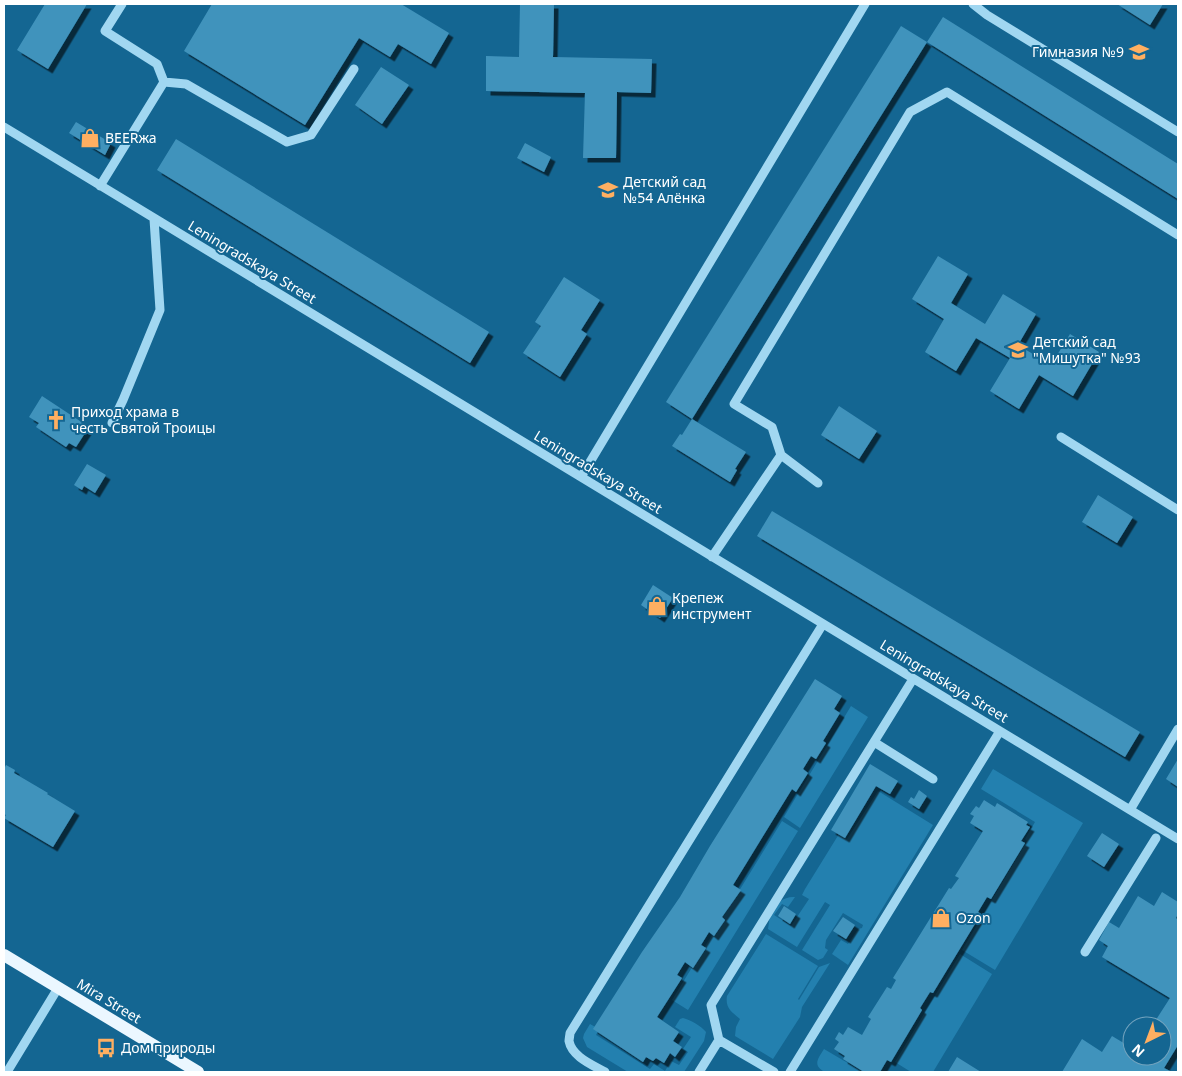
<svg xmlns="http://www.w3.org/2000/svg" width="1182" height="1076" viewBox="0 0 1182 1076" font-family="'Noto Sans',sans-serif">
	<defs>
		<filter id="shadow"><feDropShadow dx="4.5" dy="4.5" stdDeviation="0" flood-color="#0009"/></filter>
	</defs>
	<rect width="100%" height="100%" fill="#146692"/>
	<path fill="#2380af" d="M851,706l17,11 -68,111 -16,-11z
		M993,769l90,54 -88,147 -33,-20 65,-109 -2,-2 10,-17 -54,-33z
		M878,791l55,34 -85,140 -16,-11 9,-14 7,4 10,-15 4,-1 1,-3 -20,-12 -17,27 -1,8 3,2 -5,8 -5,2 -16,-10 28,-45 -5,-3 -28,45 -29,-18c1,-5 1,-12 3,-17 4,-9 14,-16 24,-15l-7,10 -6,-3 -8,11 17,11 18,-27 -7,-4 3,-6 34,-55 8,5z
		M782,821l16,10 -110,179 -16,-10z
		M766,934l52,32 -20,33 1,1 20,-33 11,-4 -28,44 -2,10 -27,42 -38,-23 1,-9 4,-8c-8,-7 -15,-11 -13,-23z
		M960,954l32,20 -59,98h-22l-16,-10z
		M683,1018c8,2 18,8 23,14l-2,9 -20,31h-56l-41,-25 -4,-9 1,-4 6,-10 9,5 -3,6 54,34 4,-5 11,7 6,-10 8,4 9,-13 -5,-3 8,-12 -16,-10 5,-8z
		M824,1049l39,23h-38c-13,-7 -7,-13 -1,-23z"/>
	<path fill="#4193bc" filter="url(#shadow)" d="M45,4h42l-39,65 -31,-19z
		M212,4h189l48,29 -18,31 -33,-20 -8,13 -31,-19 -54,87 -121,-74z
		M520,4h34l-1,53 99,2 -1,34 -34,-1 -1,66h-33l2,-65 -99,-2v-35l33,1z
		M1117,4h46l-13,21z
		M943,17l235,147v35l-251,-157z
		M901,26l26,16 -235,377 -26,-17z
		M381,67l28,18 -27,39 -27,-19z
		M76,122l35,21 -6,12 -36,-22z
		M176,139l313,193 -19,31 -313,-193z
		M525,143l26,14 -7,15 -27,-14z
		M938,256l30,18 -17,29 34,21 18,-30 33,20 -18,31 33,20 19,-31 29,18 -26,44 -34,-21 -20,34 -29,-18 20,-33 -34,-20 -20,33 -31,-19 19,-33 -32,-20z
		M564,277l36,23 -19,30 6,4 -27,43 -37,-24 18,-27 -6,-4z
		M42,396l47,31 -13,20 -7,-4 -3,4 -30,-20 3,-4 -10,-6z
		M839,406l38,25 -18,28 -38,-24z
		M692,419l54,33 -11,17 2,1 -7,12 -58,-36 8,-12 2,1z
		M87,464l19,11 -11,18 -11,-7 -2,4 -8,-5z
		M1098,495l35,22 -16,26 -35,-21z
		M772,511l368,221 -15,25 -368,-221z
		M653,585l20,13 -13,20 -19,-13z
		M815,679l27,17 -8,13 6,4 -17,28 3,2 -10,16 -5,-3 -8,13 5,4 -12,19 -4,-3 -59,96 8,5 -19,27 3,3 -11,16 -5,-4 -8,13 5,3 -13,20 -8,-6 -8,13 5,3 -25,39 22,15 -6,9 9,6 -7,10 -5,-4 -6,10 -8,-5 -3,3 -7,-4 -3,5 -50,-33 49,-77 38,-55 30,-51z
		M1178,759v28l-12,-8z
		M870,764l28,17 -8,13 -14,-8 -31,52 -14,-8z
		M6,765l9,5 -1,3 34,20 -1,1 28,17 -22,36 -49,-29 2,-3 -2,-1v-48l1,1z
		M919,790l8,6 -8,13 -11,-7 3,-5 3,2z
		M984,800l11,7 2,-4 31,19 -2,3 4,2 -9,14 4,2 -34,56 -4,-2 -9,15 3,2 -48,79 -3,-1 -10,16 2,2 -31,52 -4,-2 -7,12h-16l-21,-13 2,-3 -11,-7 5,-7 -4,-3 4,-7 4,3 5,-8 14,8 9,-16 -3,-2 19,-30 4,2 5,-9 -3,-2 56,-90 2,1 8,-11 -4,-2 28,-45 -13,-8 4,-7 -4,-2 6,-8 3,2z
		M1102,833l17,11 -15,23 -17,-11z
		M1162,892l16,10v12l-2,4 2,2v125l-14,23 8,4h-110l20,-33 20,13 10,-16 20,12v8h30v-30h-10l18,-28 -68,-41 6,-11 -9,-6 10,-18 10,6 19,-32 16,10z
		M784,906l12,8 -6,10 -12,-8z
		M843,917l12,8 -9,14 -13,-8z
		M957,1057l24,15h-33z"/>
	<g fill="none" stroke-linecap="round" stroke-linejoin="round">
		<path stroke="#a1d7f1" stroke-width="9" d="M973,4l14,11 191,117
			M164,82l22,2 101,58 24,-7 43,-66
			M4,127l1174,712
			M100,186l64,-104 -7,-18 -52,-33 17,-27
			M112,423l11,-23 37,-90 -6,-91
			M1061,437l117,73
			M781,455l37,28
			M581,477l284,-473
			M712,557l69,-102 -9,-28 -38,-23 176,-292 37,-20 231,143
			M874,742l59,37
			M1130,810l48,-81
			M1085,952l71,-114
			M719,1040l55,32
			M7,1072l51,-84
			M605,1072c-12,-7 -33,-15 -36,-31 0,-1 1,-7 1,-8l253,-409
			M699,1072l20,-32 -8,-35 202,-326
			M790,1072l210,-341"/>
		<path stroke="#ebf7ff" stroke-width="12" d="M4,955l194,117"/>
	</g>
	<defs>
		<symbol id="school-bare" viewBox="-9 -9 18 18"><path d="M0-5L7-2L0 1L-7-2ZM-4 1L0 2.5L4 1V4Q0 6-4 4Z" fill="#ffaf61" stroke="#146692" stroke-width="2.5" paint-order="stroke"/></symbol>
		<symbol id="shop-bare" viewBox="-9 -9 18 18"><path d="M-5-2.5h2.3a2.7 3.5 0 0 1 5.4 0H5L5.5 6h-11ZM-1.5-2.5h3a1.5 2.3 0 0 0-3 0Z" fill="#ffaf61" stroke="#146692" stroke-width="2.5" paint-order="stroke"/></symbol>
		<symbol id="church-bare" viewBox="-9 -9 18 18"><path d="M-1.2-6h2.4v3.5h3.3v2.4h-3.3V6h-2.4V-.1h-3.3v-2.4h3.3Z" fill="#ffaf61" stroke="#146692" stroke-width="2.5" paint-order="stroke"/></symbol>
		<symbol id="bus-bare" viewBox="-9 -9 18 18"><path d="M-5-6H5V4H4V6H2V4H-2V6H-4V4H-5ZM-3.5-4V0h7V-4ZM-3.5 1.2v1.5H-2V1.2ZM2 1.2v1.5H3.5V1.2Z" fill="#ffaf61" stroke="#146692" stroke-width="2.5" paint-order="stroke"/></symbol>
	</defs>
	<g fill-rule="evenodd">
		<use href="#school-bare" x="1125" y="38" width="28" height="28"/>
		<use href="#shop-bare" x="76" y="124" width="28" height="28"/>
		<use href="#school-bare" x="594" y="176" width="28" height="28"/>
		<use href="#school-bare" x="1004" y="336" width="28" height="28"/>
		<use href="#church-bare" x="42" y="406" width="28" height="28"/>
		<use href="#shop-bare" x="643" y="592" width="28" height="28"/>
		<use href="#shop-bare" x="927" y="904" width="28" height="28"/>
		<use href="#bus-bare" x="92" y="1034" width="28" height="28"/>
	</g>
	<g text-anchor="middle" stroke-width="4" stroke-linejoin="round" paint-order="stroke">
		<g font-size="14" fill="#fff" stroke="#146692" text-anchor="start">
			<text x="1124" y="57" text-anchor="end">Гимназия №9</text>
			<text x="105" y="143">BEERжа</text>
			<text x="623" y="187">Детский сад<tspan x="623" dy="16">№54 Алёнка</tspan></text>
			<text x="1033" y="347">Детский сад<tspan x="1033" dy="16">"Мишутка" №93</tspan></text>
			<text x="71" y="417">Приход храма в<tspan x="71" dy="16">честь Святой Троицы</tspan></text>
			<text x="672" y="603">Крепеж<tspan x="672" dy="16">инструмент</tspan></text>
			<text x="956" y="923">Ozon</text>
			<text x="121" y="1053">Дом природы</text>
		</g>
		<g font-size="14" fill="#fff" stroke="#146692">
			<text transform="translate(252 262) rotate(31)" y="5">Leningradskaya Street</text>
			<text transform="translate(598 472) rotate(31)" y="5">Leningradskaya Street</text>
			<text transform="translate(944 681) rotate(31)" y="5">Leningradskaya Street</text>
			<text transform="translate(109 1001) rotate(31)" y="5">Mira Street</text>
		</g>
	</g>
	<rect width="1182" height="1076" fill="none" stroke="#ffffff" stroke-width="10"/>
	<g transform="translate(1147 1041) rotate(222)"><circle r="24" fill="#146692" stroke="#72a3be"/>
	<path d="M0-4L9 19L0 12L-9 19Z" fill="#ffaf61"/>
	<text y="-8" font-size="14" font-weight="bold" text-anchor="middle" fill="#ffffff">N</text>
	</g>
</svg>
